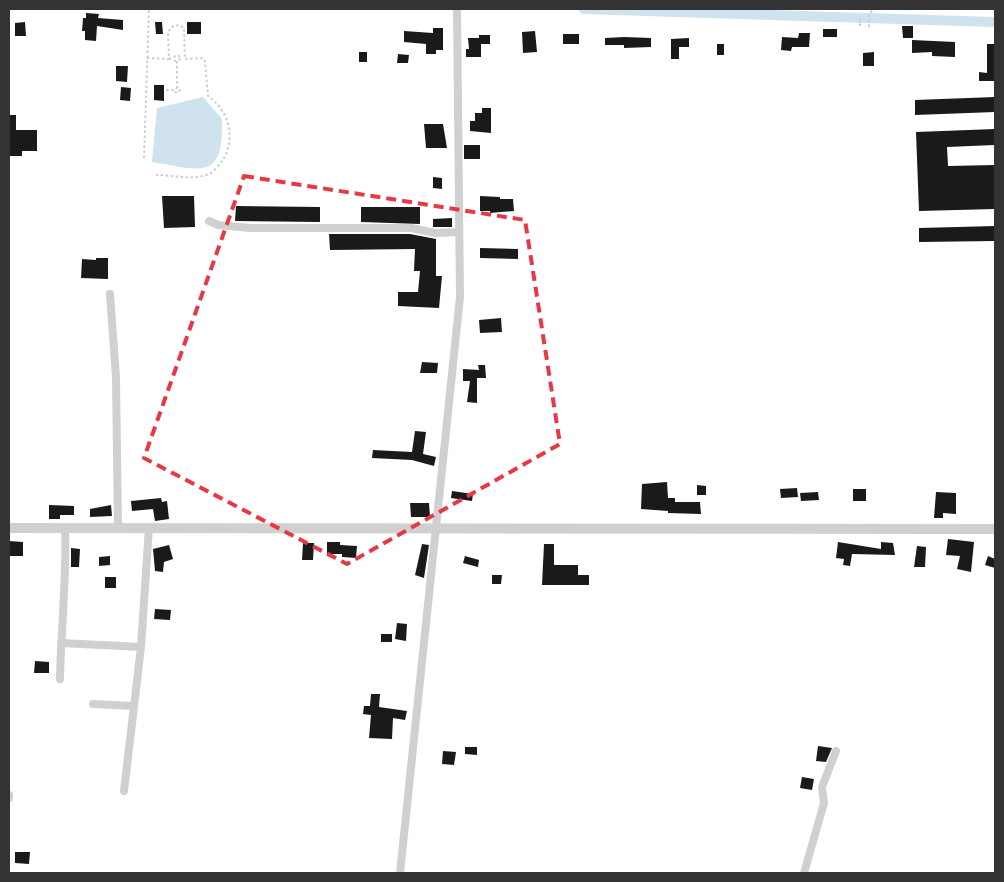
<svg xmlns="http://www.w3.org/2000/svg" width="1004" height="882" viewBox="0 0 1004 882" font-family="Inter,sans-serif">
	<rect width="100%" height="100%" fill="#fff"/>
	<path fill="#cfe2ee" d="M203,97l19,22c2,63 -21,51 -70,43l5,-54z"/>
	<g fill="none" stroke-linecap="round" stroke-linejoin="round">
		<path stroke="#cfe2ee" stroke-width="10" d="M584,9l411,13"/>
	</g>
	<path fill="#1a1a1a" d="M86,13l13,1 -1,4 25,2v10l-26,-4 -1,15 -11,-1v-9h-3l1,-13h3z
		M25,22l1,14h-11v-13z
		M155,22h7l1,12h-7z
		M187,22h14v12h-14z
		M902,26h11v12h-10z
		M433,28h10v22h-7v4h-10v-10l-22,-2v-11l29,2z
		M823,29h14v8h-14z
		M535,31l2,21 -14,1 -1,-21z
		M799,33h11l-1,14h-17l-1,4 -10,-1 1,-13 16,1z
		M563,34h16v10h-16z
		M479,35h11v9h-9v13h-15v-8h3l-1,-11h11z
		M624,37l27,1v9l-27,1v-3h-19v-7z
		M689,38v9h-10v12h-8v-20z
		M912,40l43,2v15l-23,-1v-4l-20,1z
		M717,44h7v11h-7z
		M987,44h8v37h-16v-9l8,1z
		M359,52h8v10h-8z
		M874,52v14h-11v-13z
		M398,54l11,1 -1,8h-11z
		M116,66h12l-1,16 -11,-1z
		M154,85h10v16l-10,-1z
		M121,87l10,1 -1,13 -10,-1z
		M995,97v15l-80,3v-15z
		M482,108h9v25l-21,-2v-10h5v-8h7z
		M9,115h7v15h21v21h-15v5h-13z
		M424,124h19l4,24h-21z
		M995,129v16l-48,2 1,19 47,-1v44l-76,2 -3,-79z
		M464,145h16v14h-16z
		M433,177l9,1v11l-9,-1z
		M162,196h32l1,31 -31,1z
		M480,196l20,1v2h13l1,12 -24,2v-2h-10z
		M236,206l84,1v15l-85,-1z
		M361,207h59v17l-59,-2z
		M452,218v9h-19v-8z
		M995,226v15l-76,1v-14z
		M329,234h81l26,5v37h6l-3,32 -41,-2v-14h20l2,-21h-6l1,-22 -85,1z
		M480,248l38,1v10l-38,-1z
		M96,258h12v21l-27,-1 1,-19 14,1z
		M501,318l1,14 -22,1 -1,-13z
		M422,362l16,1 -1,10h-17z
		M478,365h7l1,13h-9v25l-10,-1 3,-21h-7v-12l16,1z
		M415,431l11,1 -3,22 13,3 -2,9 -22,-6 -40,-2 1,-8 39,2z
		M667,482l1,16h7v4h25l1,12 -33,-1v-2l-27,-2 1,-25z
		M697,485l9,1v9h-9z
		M797,488l1,9 -17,1 -1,-9z
		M853,489h13v12h-13z
		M452,491l21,3 -1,7 -21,-3z
		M818,492l1,8 -18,1 -1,-8z
		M936,492l20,1v21l-13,-1v5h-9z
		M161,498l1,4 5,-1 2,18 -14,2 -2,-12 -21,2 -1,-10z
		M410,503h19l1,14h-19z
		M49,505l25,1v9h-14v4h-11z
		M111,505l1,11 -22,1v-8z
		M948,539l26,3 -3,30 -14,-3 3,-13 -14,-1z
		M9,541l14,1v14h-14z
		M327,542h13v3l17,1 -1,12 -14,-1v-3h-15z
		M838,542l43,7v-7l12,1 2,12 -43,-1 -2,12 -7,-1 1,-6 -8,-1z
		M303,543h11l-1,17h-11z
		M422,544l7,1 -5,33 -9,-3z
		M544,544h10v21h24v10h11v10h-47z
		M169,545l4,14 -9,3 -1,10 -8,-1 -2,-22z
		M917,546l9,1 -1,20h-11z
		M71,548l9,1 -1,18h-8z
		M110,556v9l-11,1v-9z
		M465,556l14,4 -1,7 -15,-4z
		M988,556l7,3v9l-10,-3z
		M492,575h10l-1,9h-9z
		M105,577h11v11h-11z
		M155,609l16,1 -1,10 -16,-1z
		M397,623l10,1 -1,17 -11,-2z
		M381,634h11v8h-11z
		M35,661l14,1v11h-15z
		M371,694h9l-1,13 28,4 -2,9 -12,-2 -1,21 -23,-1 2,-23 -8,-1 1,-8h6z
		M818,746l14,2 -6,14 -10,-1z
		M465,747h12v8l-12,-1z
		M443,751l13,1 -2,13 -12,-1z
		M802,777l12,2 -2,11 -12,-2z
		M15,852h15l-1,12 -14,-1z"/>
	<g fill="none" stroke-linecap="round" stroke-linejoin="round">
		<path stroke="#cdcdcd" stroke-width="2" stroke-dasharray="2.5 2.5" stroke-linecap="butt" d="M860,26v-10
			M869,27v-13l5,-5
			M147,58l22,1 -1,-26 3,-6 8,-2 5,3 1,31 18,-1 2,4 3,34c21,15 28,41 15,64 -4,5 -10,14 -17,15 -15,5 -34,0 -50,0
			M169,59l9,-4 3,4 -6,2 -1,-3
			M177,61v26l3,3 -2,3 -3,-1 2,-5
			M166,90h9
			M144,158l5,-149"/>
		<path stroke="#d0d0d0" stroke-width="8" d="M209,221l9,4 32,3h161l24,5 24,-1
			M110,294l6,84 2,149
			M61,643l80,4
			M60,679c1,-51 7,-101 5,-152
			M93,704l41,2
			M124,791l17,-144 8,-120
			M9,798v-3
			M400,873l60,-576 -3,-288
			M804,873l20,-70 -2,-16 14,-36"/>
		<path stroke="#d0d0d0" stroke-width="10" d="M9,528l986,1"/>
	</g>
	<path fill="none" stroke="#e63946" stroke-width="4" stroke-dasharray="10 6" stroke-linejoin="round" d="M244,176l281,44 35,224 -213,120 -203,-106z"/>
	<rect width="1004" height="882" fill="none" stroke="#333333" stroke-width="20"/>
</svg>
